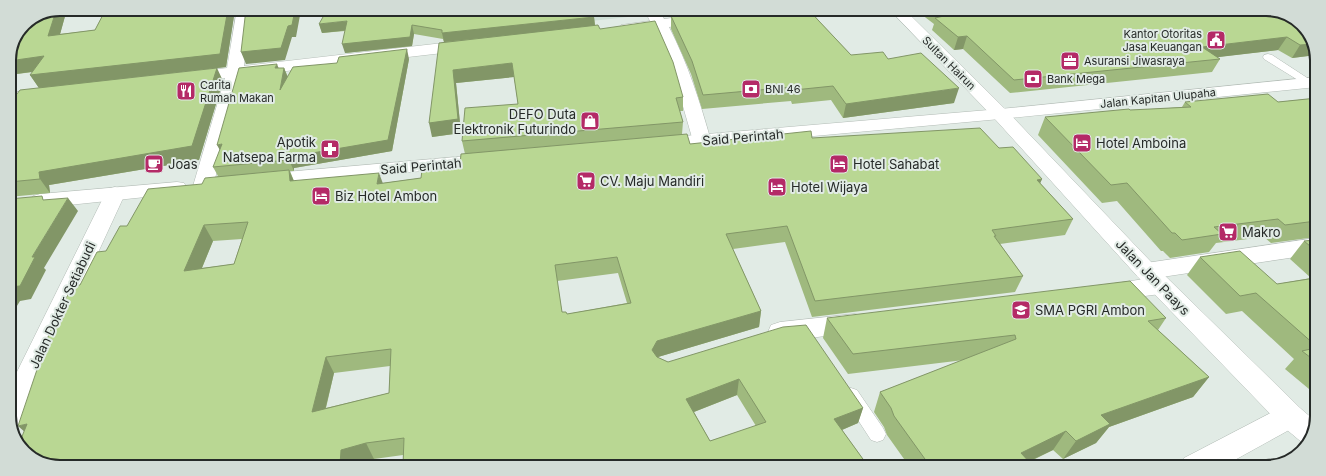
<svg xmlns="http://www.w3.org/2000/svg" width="1326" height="476" viewBox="0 0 1326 476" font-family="Inter,sans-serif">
	<rect width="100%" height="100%" fill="#e1ebe5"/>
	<path fill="#cfe0d6" d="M586,10h48l3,6 -46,5z"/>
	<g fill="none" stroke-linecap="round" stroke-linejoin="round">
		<defs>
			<path id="service" d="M1268,54l4,1 43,28 -1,2h-8l-42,-26 -1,-2 1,-2z
				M851,388l6,2 26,38 3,6 -3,6 -6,2 -6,-2 -26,-40 -3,-5 3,-5z"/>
			<path id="minor" d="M237,9h14l-7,57 225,-26 6,2 2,3 -2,3 -6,2 -227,26 -29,110 -3,5 -7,1 -7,-1 -3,-5 32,-108 -34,4 -6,-1 -2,-4 2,-4 42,-5z
				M647,10h12l5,9 37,-5 5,2 3,3 -3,3 -37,5c19,37 31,75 42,114l-2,4 -7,2 -7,-2 -2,-4 -19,-66 -20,-46 -28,4 -5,-2 -3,-3 3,-3 29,-4 -4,-8z
				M44,89l6,1 3,4 -3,4 -41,5v-10z
				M115,187l7,2 3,5 -106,230 -7,3 -3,-8v-31l96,-194 3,-5z
				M1316,238v16l-154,23 6,2 4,6 -4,6 -8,3 -53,7 -8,-3 -4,-6 4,-6 45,-7 -6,-2 -4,-6 4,-6 8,-2z
				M855,314l9,2 3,7 -3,7 -9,2 -75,10 -9,-3 -3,-7 3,-7 9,-3z
				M1290,404l10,4 4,8 -4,8 -78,43h-43l5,-9 96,-50z"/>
			<path id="tertiary" d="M891,11h15l100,99 148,155 146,143 14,12v12l-9,13 -25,-21 -142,-147 -144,-159z"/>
			<path id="secondary" d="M1317,77v10l-317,32 -340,31 -7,-2 -3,-4 3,-4 7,-2 340,-29z
				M490,154l7,2 3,4 -3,4 -234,22 -7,-2 -3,-4 3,-4 7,-2z
				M177,182l7,1 3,5 -3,5 -144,15 -7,-2 -3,-5 3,-5 7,-2z"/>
		</defs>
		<use href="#service" stroke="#b2bbb5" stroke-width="1"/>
		<use href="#minor" stroke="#b2bbb5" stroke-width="1"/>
		<use href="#tertiary" stroke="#b2bbb5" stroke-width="1"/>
		<use href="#secondary" stroke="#b2bbb5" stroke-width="1"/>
		<use href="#service" fill="#fff" fill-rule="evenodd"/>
		<use href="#minor" fill="#fff" fill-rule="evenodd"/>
		<use href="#tertiary" fill="#fff" fill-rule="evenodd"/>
		<use href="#secondary" fill="#fff" fill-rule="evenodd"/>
	</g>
	<path fill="#9fb97e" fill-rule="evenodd" d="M60,9h7l-7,25 35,-4 11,-21h129l-9,58 -98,11 95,3 -24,79 -150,25 1,8 -41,4v-93l30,-16 -9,-13 3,-3 -24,3v-18z
		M661,10l149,1 8,9 33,35 37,4 66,44 -111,15 -12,-18 -39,4 -1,-3 -89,8 -11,-35 -20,-45v-12h-6z
		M917,11l365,1 24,17 10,26 -24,3 -14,-8 -61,7 3,2 -8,13 -202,21 -47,-44 -9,1 -22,-20 2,-6z
		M594,17l1,8 88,72v14h-3l3,11 -1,12 8,10 122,-6 187,10 43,31 -2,4 33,36 -8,16 -65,9 23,32 -8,16 -203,25 -27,-75 -52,7 28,62 -2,16 -101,30h-1l11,5 195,46 -5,15 -16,7 26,36 -465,-1v-10l-29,4 -23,6 -307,-1 36,-179 26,-34 21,-25 75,-42 16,-8 -5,-9 66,-99h5l4,9 121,-18 -17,92 -98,17v3h-4l4,10 89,2 38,-5 39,-14 5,-10 -3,-13 56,-37 -4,-27 -58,6 5,50 -29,4 12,-95 -1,-3 -29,-5 -2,12 -67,7v-22l-23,2 -3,-9zM242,239l-8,25 -32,4 11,-27zM618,273l9,30 -60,11 -5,-2 -5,-31zM390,366l-1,27 -63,15 8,-35zM737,395l19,31 -46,15 -16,-29z
		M1317,98l-1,139 -45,6 -7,-6 -48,6 -7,9 -39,6 -7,-7h-2l-44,-50 -15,2 -64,-68 7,-18 137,-10 3,-5h93z
		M1316,240l-1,154 -30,-25 9,-10 -52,-48 -16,3 -39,-39 13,-18 77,27 34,-6 -21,-19 14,-18z
		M827,318h339l-8,12 51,47 -16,20 -84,30 -13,16 -33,16 -10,-9 -24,12 4,4h-124l-22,-31 -3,-8 -10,-15 6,-20 84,-32 -116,14 -25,-36z"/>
	<path fill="#829667" d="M60,9h7l-11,40 -8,-13 8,-25z
		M228,9h7v1l-9,57 -187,21 -9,-13z
		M295,10h6l-5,27h-4l-7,23 -39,4 -5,-12 47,-26z
		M665,10h62l-62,7z
		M594,17l1,9 -151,16 -2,-9z
		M347,21l3,9 -28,3 -3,-9z
		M412,25l2,9 -2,12 -67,7 -3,-9z
		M967,36l-4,13 -9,1 4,-13z
		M1287,37l-9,13 -84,10 8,-13z
		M1312,44l4,11 -24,3 8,-13z
		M407,49l2,10 -17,92 -98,17v3l-5,-11v-3z
		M44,56l8,13 -43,6v-14z
		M512,63l2,14 -58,6 5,50 -29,4 -3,-14 24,-53z
		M277,64l4,10 -6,-6z
		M217,68l6,13 -24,79 -150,25 1,8 -10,-14 -1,-7z
		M284,68l4,10 -8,12z
		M959,88l-5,15 -111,15 3,-14z
		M222,144l1,12 -6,-11z
		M9,158h6l-6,15z
		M289,170l7,16 -6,-5z
		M379,173l6,16 -8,-5z
		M1042,179l-7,16 2,-15z
		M68,198l10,13 -34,57 2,2 -15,29 -11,2 -11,18v-32l23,-30z
		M204,225l9,16 -19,46 -10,-16z
		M761,311l-2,16 -101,30 -5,9 -1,-16 5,-9z
		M326,357l8,16 -13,54 -9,-15z
		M1209,377l-16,20 -84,30 -13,16 -33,16 13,-18 25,-26z
		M739,379l-2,16 -51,20v-16z
		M863,408l-5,15 -28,12 4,-16z
		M27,424l8,17 -17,-15z
		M1066,431l-13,19 -34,16 2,-13z
		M366,443l8,16 -23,6h-11l1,-15z
		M649,460v6h-22z"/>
	<path fill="#b9d793" stroke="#829667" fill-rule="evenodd" d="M106,9h122l-8,45 -190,21 14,-19 -35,5v-4l15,-33 32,-13 -8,25 47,-6z
		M246,9l49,1 -3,15 -4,1 -7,22 -40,4z
		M327,10h265l2,7 -152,16v-3l-30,-5 -2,12 -68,7 5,-23 -28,3z
		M720,10l90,1 8,9 33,35 32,-3 5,7 33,-6 38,35 -113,16 -13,-18 -39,4 -1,-3 -90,8 -11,-34 -21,-45z
		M936,11l346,1 24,17 6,15 -12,1 -13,-8 -85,10 18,12 -206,21 -47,-44 -9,1 -23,-19 9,-2z
		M655,21l18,41 10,35 -7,1 7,24 -221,19 3,-33 53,-4 -6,-41 -59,7 5,49 -29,4 10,-80 159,-18 2,4z
		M407,49l-19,91 -99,17v3l-76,7 9,-23 -5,1 22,-77 38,-4 -2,4h9l-4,22 13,-23 44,-4 2,-6z
		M217,68l-25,78 -153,26 1,7 -31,3v-17l6,-7h-6v-54l11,-14z
		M1268,94l10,8 39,-4 -1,123 -31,4 -7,-6 -64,8 8,7 -40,6 -7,-7h-3l-45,-50 -16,2 -66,-68 84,-8 1,1 61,-3 -6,-5z
		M980,128l19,20 14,-1 29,32 -5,1 36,39 -81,11 4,6h-2l29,40 -208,25 -28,-75 -61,8 35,77 -104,30 -5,9 5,7 11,5 115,-35 23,-2 57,83 -29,11 34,47h-217l-2,-6 -22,6 -224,-1 1,-27 -38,5 -25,7 -1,15 -296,-1 -24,-17 -1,-3 8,-20 -9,2 31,-92 23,-48 8,-1 17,-33 9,-1 14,-25h7l21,-37 54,-5 3,-6 84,-8 1,11 89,-8 -2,11 44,-6 1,-8 38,-6 1,-10 226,-20 3,10 121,-13 1,7zM248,222l-14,42 -50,7 20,-46zM617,257l14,46 -64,11 -1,-2h-4l-7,-47zM391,349l-2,44 -77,19 14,-55zM739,379l27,43 -56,19 -24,-42z
		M42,196l1,4 25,-2 -36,59h3l-15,29 -11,1v-88z
		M1316,240v11l-12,-10z
		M1240,251l37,33 38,-6v67l-59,-52 -16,3 -40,-39z
		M1130,281l36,37 -18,3 61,56 -108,38 9,9 -34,17 -10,-10 -45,22 12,13h-103l-36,-50 -3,-8 -11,-16 136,-53 -1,-4 -162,19 -26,-36z
		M1315,348v13l-13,-10z
		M1274,459l4,4 -12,4h-7z"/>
	<defs>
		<symbol id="civic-square" viewBox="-11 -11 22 22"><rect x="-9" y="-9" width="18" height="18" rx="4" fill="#b42a67" stroke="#e1ebe5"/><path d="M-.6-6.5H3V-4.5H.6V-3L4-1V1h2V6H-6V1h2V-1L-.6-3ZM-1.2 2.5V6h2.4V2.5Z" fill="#fff"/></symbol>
		<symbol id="office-square" viewBox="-11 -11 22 22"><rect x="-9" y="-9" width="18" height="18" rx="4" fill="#b42a67" stroke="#e1ebe5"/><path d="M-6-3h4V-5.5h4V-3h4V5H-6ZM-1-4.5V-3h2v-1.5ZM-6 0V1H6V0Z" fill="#fff"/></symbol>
		<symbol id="bank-square" viewBox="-11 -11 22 22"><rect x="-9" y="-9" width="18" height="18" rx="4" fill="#b42a67" stroke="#e1ebe5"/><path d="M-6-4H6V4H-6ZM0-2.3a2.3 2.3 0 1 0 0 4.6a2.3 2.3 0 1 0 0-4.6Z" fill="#fff"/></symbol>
		<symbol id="restaurant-square" viewBox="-11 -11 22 22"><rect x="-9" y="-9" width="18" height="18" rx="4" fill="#b42a67" stroke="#e1ebe5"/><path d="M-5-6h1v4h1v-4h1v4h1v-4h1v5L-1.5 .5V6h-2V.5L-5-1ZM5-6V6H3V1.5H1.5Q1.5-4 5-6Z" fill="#fff"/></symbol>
		<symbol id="shop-square" viewBox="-11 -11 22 22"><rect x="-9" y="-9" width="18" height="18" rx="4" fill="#b42a67" stroke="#e1ebe5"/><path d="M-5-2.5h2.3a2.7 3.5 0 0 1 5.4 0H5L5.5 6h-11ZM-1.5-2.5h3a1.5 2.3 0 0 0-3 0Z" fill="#fff"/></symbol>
		<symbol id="hotel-square" viewBox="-11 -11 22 22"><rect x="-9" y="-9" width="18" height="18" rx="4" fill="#b42a67" stroke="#e1ebe5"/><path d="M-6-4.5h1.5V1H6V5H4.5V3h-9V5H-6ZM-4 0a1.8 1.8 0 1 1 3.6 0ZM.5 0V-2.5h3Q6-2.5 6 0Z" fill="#fff"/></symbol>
		<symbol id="pharmacy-square" viewBox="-11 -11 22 22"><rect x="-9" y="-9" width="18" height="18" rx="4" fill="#b42a67" stroke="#e1ebe5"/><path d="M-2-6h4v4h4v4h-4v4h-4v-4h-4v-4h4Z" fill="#fff"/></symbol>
		<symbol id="cafe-square" viewBox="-11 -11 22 22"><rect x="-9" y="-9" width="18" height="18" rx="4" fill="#b42a67" stroke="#e1ebe5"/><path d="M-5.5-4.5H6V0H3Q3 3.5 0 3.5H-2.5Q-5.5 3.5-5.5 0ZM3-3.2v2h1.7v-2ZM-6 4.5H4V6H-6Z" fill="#fff"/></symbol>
		<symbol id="supermarket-square" viewBox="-11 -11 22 22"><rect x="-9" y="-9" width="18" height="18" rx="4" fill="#b42a67" stroke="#e1ebe5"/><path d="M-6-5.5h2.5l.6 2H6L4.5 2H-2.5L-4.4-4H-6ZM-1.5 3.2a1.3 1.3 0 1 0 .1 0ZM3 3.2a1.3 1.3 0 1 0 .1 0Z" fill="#fff"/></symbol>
		<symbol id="school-square" viewBox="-11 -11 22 22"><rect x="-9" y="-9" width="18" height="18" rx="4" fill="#b42a67" stroke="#e1ebe5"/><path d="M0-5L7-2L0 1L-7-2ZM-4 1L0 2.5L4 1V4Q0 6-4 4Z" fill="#fff"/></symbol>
	</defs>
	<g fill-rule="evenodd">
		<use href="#civic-square" x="1205" y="29" width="22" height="22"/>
		<use href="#office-square" x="1059" y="50" width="22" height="22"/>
		<use href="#bank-square" x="1022" y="68" width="22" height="22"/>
		<use href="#bank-square" x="740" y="78" width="22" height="22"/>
		<use href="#restaurant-square" x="175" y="80" width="22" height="22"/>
		<use href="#shop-square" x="579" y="110" width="22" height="22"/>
		<use href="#hotel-square" x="1071" y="132" width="22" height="22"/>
		<use href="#pharmacy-square" x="319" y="138" width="22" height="22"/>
		<use href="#cafe-square" x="143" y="153" width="22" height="22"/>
		<use href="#hotel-square" x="828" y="153" width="22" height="22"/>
		<use href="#supermarket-square" x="575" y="170" width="22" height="22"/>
		<use href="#hotel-square" x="766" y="176" width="22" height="22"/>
		<use href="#hotel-square" x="310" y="185" width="22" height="22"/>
		<use href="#supermarket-square" x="1217" y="221" width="22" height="22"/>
		<use href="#school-square" x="1010" y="299" width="22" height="22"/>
	</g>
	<g text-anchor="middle" stroke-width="4" stroke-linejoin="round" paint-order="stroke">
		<g font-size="11" fill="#262a28" stroke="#e1ebe5" text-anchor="start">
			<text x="1202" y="38" text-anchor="end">Kantor Otoritas<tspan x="1202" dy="13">Jasa Keuangan</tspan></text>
			<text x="1084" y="65">Asuransi Jiwasraya</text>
			<text x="1047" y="83">Bank Mega</text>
			<text x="200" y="89">Carita<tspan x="200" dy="13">Rumah Makan</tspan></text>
			<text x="765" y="93">BNI 46</text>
		</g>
		<g font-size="11" fill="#262a28" stroke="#e1ebe5">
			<text transform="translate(949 63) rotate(45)" y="4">Sultan Hairun</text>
			<text transform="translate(1158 98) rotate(-6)" y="4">Jalan Kapitan Ulupaha</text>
		</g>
		<g font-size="13" fill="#262a28" stroke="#e1ebe5" text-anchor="start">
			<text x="576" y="119" text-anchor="end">DEFO Duta<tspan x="576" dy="15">Elektronik Futurindo</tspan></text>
			<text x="316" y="147" text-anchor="end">Apotik<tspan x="316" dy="15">Natsepa Farma</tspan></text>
			<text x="1096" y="148">Hotel Amboina</text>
			<text x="168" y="169">Joas</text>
			<text x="853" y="169">Hotel Sahabat</text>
			<text x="600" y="186">CV. Maju Mandiri</text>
			<text x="791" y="192">Hotel Wijaya</text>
			<text x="335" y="201">Biz Hotel Ambon</text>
			<text x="1242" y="237">Makro</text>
			<text x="1035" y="315">SMA PGRI Ambon</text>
		</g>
		<g font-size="13" fill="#262a28" stroke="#e1ebe5">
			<text transform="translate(743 137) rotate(-5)" y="5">Said Perintah</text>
			<text transform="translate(421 166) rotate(-5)" y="5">Said Perintah</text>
			<text transform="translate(1153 277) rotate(46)" y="5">Jalan Jan Paays</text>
			<text transform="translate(62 305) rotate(-65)" y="5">Jalan Dokter Setiabudi</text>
		</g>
	</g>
	<path d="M0 0H1326V476H0ZM60 16H1266A44 44 0 0 1 1310 60V416A44 44 0 0 1 1266 460H60A44 44 0 0 1 16 416V60A44 44 0 0 1 60 16Z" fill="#d2dcd6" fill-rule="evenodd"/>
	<path fill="none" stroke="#262a28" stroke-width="2" d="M60 16H1266A44 44 0 0 1 1310 60V416A44 44 0 0 1 1266 460H60A44 44 0 0 1 16 416V60A44 44 0 0 1 60 16Z"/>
</svg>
